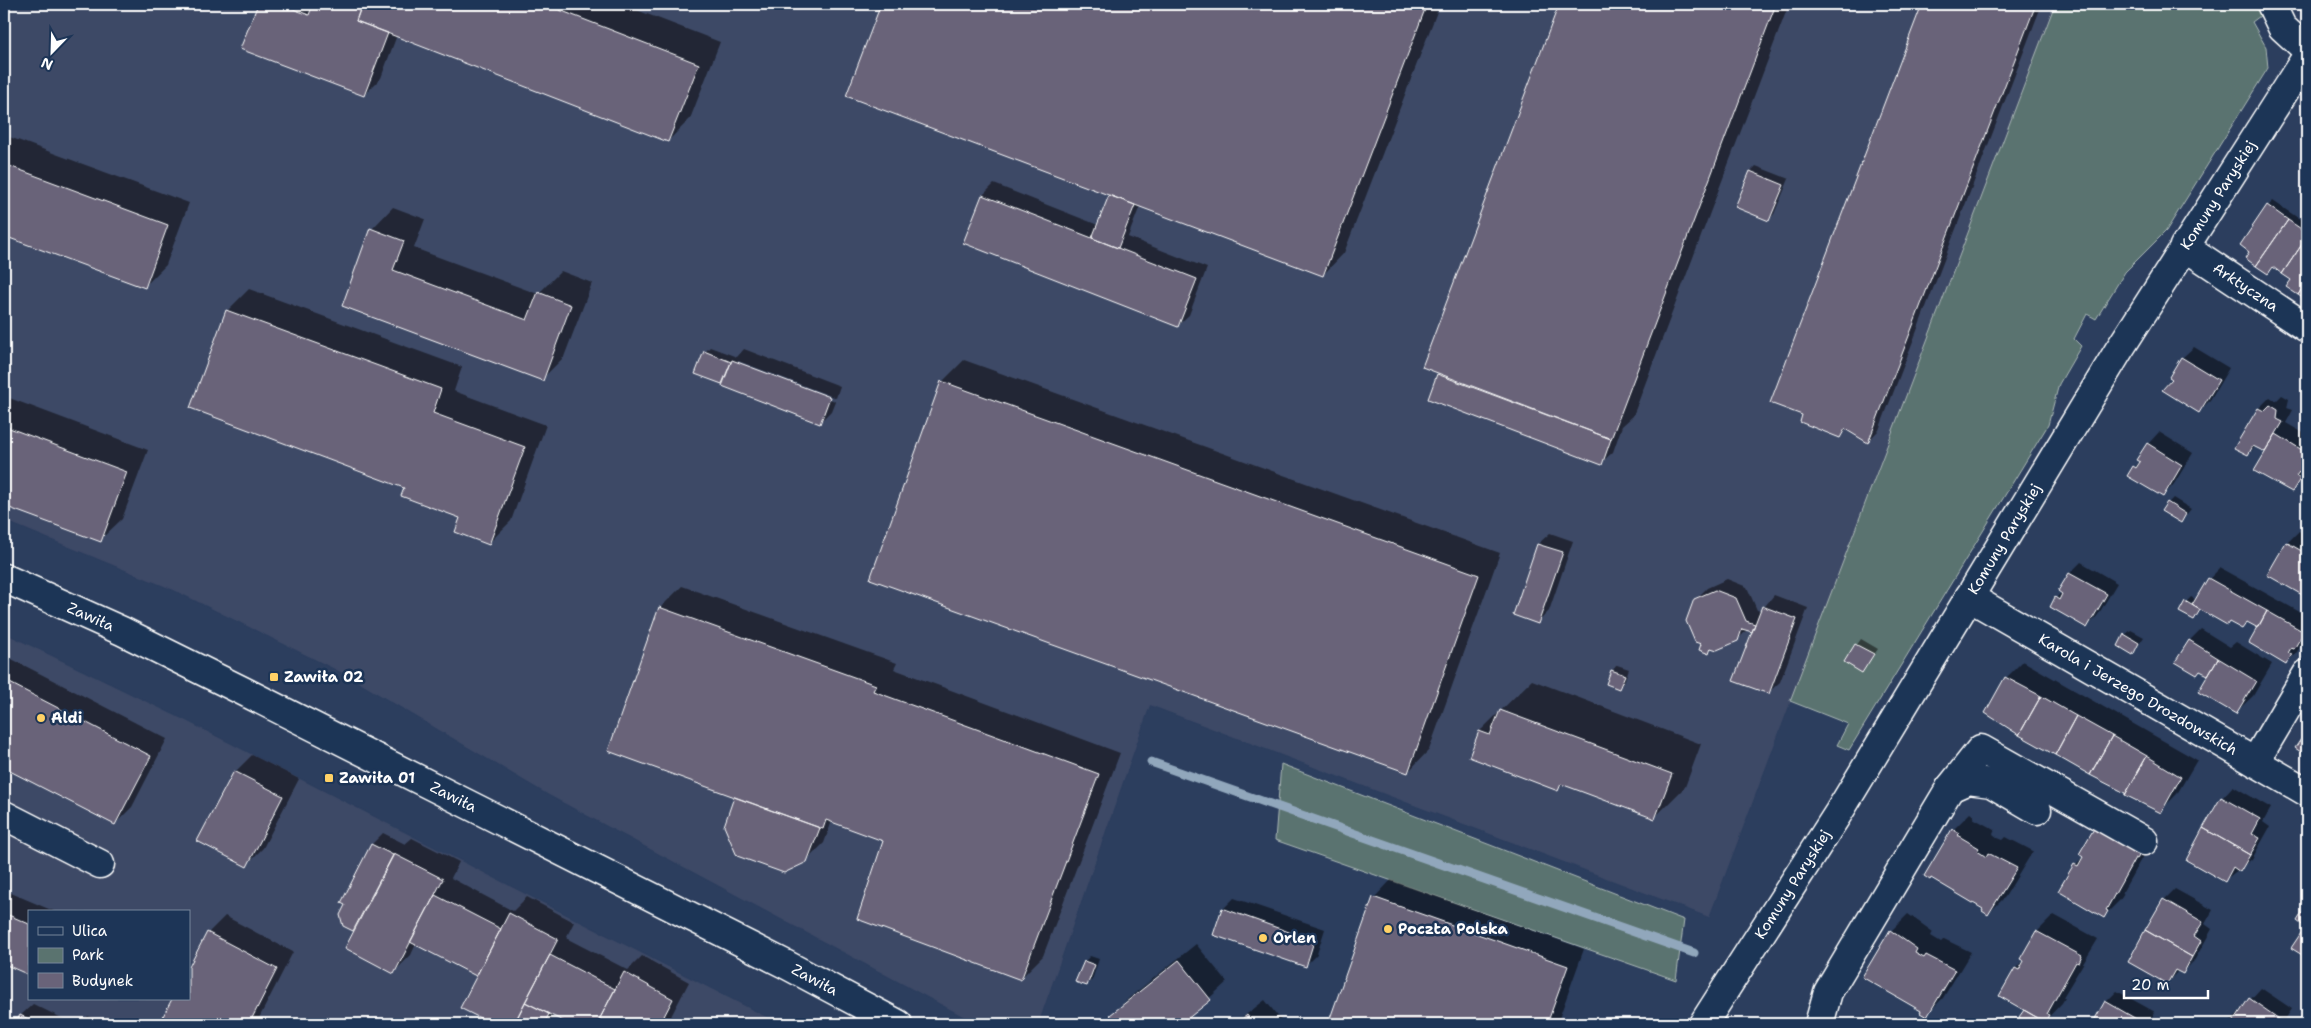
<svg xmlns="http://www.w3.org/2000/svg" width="2311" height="1028" viewBox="0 0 2311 1028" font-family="'Shantell Sans',sans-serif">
	<rect width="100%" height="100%" fill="#2c3e5e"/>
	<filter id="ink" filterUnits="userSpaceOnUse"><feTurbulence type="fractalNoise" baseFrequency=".02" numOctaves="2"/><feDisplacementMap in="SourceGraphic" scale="10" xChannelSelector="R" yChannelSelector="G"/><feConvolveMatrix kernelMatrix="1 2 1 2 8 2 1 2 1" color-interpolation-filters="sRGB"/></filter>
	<g filter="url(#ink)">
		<path fill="#3e4966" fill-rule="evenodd" d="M4,4h2051l-346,913 -559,-212 -112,319h-60l-429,-229 -206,-122 -169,-83 -170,-70z
			M4,633l182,88 594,303h-776zM29,912h160v87h-160z"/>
		<path fill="#5a736f" stroke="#acb9b7" d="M2055,4h204l1,12 -8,6 14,25 2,21 -102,163 -41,41 -29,47 -9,-5 -13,25 7,7 -22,38 -11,41 -199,325 -12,-5 11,-21 -58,-23z
			M1281,764l403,156 -8,60 -401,-140z"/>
		<path fill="#0007" fill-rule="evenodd" d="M259,4h362l99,38 -30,77 -22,22 -271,-106 -16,43 -17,17 -122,-47z
			M882,4h558l-96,249 -21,22 -183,-69 -12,31 79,31 -18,47 -12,11 -213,-84 19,-47 11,-11 104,41 12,-31 -262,-99z
			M1560,4h229l-156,412 -11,10 -9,26 -12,11 -171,-65 10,-25 -17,-7z
			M1923,4h119l-163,426 -11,11 -21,-12 -7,7 -36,-22 -32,-12z
			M4,135l185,68 -23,62 -22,22 -140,-52z
			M1756,166l33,13 -15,35 -5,6 -18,-49z
			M2273,201l34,23v76l-19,-13 5,-7 -19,-13 -6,5v-66z
			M393,207l32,12 -11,29 124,46 23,-23 31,12 -28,74 -22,22 -199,-74 29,-76z
			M249,289l213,78 -8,24 92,34 -35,96 -22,22 -27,-26 -56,-30 -179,-176z
			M710,347l27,10 7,-8 96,37 -4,12 -98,-37 -2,2 99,38 -4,10 -11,11 -124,-49 9,-21z
			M2194,347l35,21 -19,32 -11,12 -36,-23 9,-11 -1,-1 11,-19z
			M964,360l536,193 -71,197 -21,22 -466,-390z
			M2282,395l7,4 -2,9 6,2 -7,13 21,12v38l-15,18 -26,-39 -10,-6 -8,8 11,-46 11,-11 6,4z
			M4,396l144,54 -26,69 -22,21 -96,-36z
			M2159,432l34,21 -19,31 -11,12 -34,-21 11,-14 8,-17z
			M2173,498l18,11 -10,12 -13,-18z
			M2299,531l8,5v55l-3,3 -35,-20 18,-31z
			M1550,533l23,8 -24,70 -11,11 -24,-8 24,-70z
			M2081,562l36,21 -19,32 -11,12 -31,-29 6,-6 -2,-1 10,-18z
			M2220,568l87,48v16l-7,10 2,1 -5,9 -11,11 -27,-35 -11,-7 -6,6 -41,-18 -7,10 -8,-17 5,-5 6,3 12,-21z
			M1727,579l20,8 10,23 4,1 13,-16 34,13 -28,74 -12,11 -15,-62 -5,-2 -11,11 -24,7 -4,5 -7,-9 -7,-43 12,-12z
			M682,586l215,77 -3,6 226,84 -77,203 -22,22 -136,-138 -53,-19 -8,22 -18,18 -81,-35 11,-30 -76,-188z
			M2201,629l29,18 6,-5 36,22 -19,32 -17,16 -23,-42h-12l-11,-30z
			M2131,630l13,7 -11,16 -8,-18z
			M1861,639l17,10 -16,22 -17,-9z
			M4,655l163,84 -35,68 -17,17 -111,-57z
			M2023,661l174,99 -20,34 -17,17 -154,-133z
			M1617,665l12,4 -5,13 -5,5 -7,-16z
			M1532,680l169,64 -16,43 -30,30 -91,-34 -6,7 -78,-59z
			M2307,729v25l-10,-6 10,-14 -2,-1z
			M252,755l47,24 -36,69 -17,17 -11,-93z
			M2233,786l38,22 -8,14 7,5 -18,32 -27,21 -38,-21 35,-61z
			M2113,811l44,25 -9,11 -26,46 2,1 -4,6 -16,16 -29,-51 9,-9z
			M1970,813l4,3 -1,2 22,12 -2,4 5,4 5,2 3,-3 27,14 -28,46 -17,17 -35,-84z
			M383,833l22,11 7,-6 47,24 -8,16 62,33 14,-14 47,25 -8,16 62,32 14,-14 47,26 -22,42h-99l1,-1 -16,-8 -5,9h-54l-32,-17 16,-31 -62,-32 -5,11 -17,17 -39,-41 -11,-6 3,-21 -5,-2 30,-58zM531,1003l11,6 -1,2 -10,-5z
			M1391,880l193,69 -27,75 -228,-1 46,-126z
			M2175,889l38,21 -8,14 7,5 -18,32 -11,11 -4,-2 -12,13 -3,-83z
			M4,890l52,22h-27v63l-25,-10z
			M1234,898l91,31 -8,25 -12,12 -82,-57z
			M1908,914l25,18 -2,4 10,6 3,-3 27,13 -28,46 -17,17 -35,-84z
			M2054,915l44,24 -35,58 2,1 -3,5 -20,21h-11l-5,-15 -25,-14 15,-27 9,-8 -3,-2 15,-26z
			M225,916l68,36 -37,72h-96l13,-25h16v-30l19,-36z
			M1196,944l31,38 -46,42h-62l-7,-9 17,-17z
			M1090,956l9,3 -7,21 -6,5 -1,-24z
			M2261,988l31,21 -8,12 6,3h-62z
			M2117,991l38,21 -7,12h-54l12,-22z
			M1265,1000l19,24h-50z
			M33,1004l41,20h-57l4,-9z
			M88,1016l18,8h-26z
			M1995,1019l9,5h-14z"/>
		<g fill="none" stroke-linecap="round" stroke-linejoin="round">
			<path stroke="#91a7bc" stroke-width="9" d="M1151,762l543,191"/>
		</g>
		<path fill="#696379" stroke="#fff" d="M258,4h22l29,11 4,-11h49l-6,17 32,12 -24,63 -124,-47z
			M362,4h182l155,60 -31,78 -312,-121z
			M881,4h546l-104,272 -477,-180z
			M1559,4h217l-165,435 -189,-72z
			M1922,4h114l-168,439 -23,-14 -5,9 -40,-16 2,-7 -32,-12z
			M4,164l164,61 -23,63 -141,-52z
			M1750,171l34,14 -15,36 -34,-14z
			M982,195l215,84 -19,48 -215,-84z
			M1109,195l26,10 -17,43 -26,-10z
			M2267,205l21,15 -32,46 -11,-8 4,-6 -9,-7z
			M2288,220l19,13v4l-25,37 -9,-7 -5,7 -12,-8z
			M370,228l34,13 -11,29 134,50 11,-28 33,13 -28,76 -201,-75z
			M2307,237v44l-9,14 -12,-8 5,-7 -9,-6z
			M2307,281v20l-9,-6z
			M226,310l215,79 -8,24 92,34 -36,98 -34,-13 5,-14 -59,-22 3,-8 -214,-80z
			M704,351l27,11 -9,22 -27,-10z
			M2181,357l38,23 -20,33 -37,-23 10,-11 -3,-2z
			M732,360l98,37 -10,27 -98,-38z
			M1437,374l174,65 -9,26 -174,-66z
			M941,381l538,194 -71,198 -538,-194z
			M2270,405l8,5 -1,9 6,3 -18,30 -12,-6 -5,9 -14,-7 24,-40 6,3z
			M4,426l123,46 -26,70 -97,-36z
			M2276,434l31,19v13l-5,8 -3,-2 -3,4 4,3 -8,13 -38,-21z
			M2147,443l35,22 -19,32 -36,-21 6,-10 3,2 4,-6 -4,-2z
			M2167,502l19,12 -5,9 -20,-12z
			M2286,542l21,12v36l-3,6 -37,-21z
			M1537,544l26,8 -25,72 -25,-9z
			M2069,573l38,21 -20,34 -37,-21 5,-10 4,3 3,-6 -4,-3z
			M2208,578l59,33 -9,17 -11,-6 -5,7 -13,-7 -2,3 -35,-20z
			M1715,590l21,8 10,23 9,3 -3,8 -10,-3 -4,12 -21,9 -6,-2 -2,6 -10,-4 2,-6 -6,-2 -9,-21 8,-22z
			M2185,601l15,9 -6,10 -15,-8z
			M1762,606l35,13 -28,75 -36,-13z
			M659,607l217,78 -3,6 226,83 -78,206 -164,-61 26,-78 -57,-21 -3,9 -215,-78z
			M2267,611l37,21 -10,17 -3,-1 -3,5 4,1 -6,11 -37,-22z
			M2124,634l15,9 -6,12 -15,-9z
			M2189,640l29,18 -10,17 -8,-4 -3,4 -22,-13z
			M1855,644l19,10 -12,19 -18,-11z
			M2218,658l38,23 -20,33 -38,-22z
			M1611,670l14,5 -6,14 -13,-5z
			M2005,677l36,19 -22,39 -34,-22z
			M4,680l147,76 -36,69 -111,-57z
			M2041,696l35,20 -21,39 -36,-20z
			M1500,710l172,64 -17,45 -94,-35 -3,7 -89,-34 10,-26 11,4z
			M2076,716l36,20 -22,39 -35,-20z
			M2307,727v29l-12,-8 6,-9 3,2 3,-6 -3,-2z
			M2112,736l35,20 -22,39v-2l-35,-18z
			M2147,756l34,21 -20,36 -36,-18z
			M234,771l49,25 -36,71 -50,-26z
			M734,797l86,31 -13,34 -23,11 -47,-17 -13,-30z
			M2221,797l39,22 -8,15 8,4 -10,17 -47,-27z
			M2095,827l46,26 -4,6 -2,-1 -29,52 2,1 -4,7 -46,-27 16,-27 4,2 5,-9 -4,-3z
			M2203,828l47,27 -10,17 -7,-5 -8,15 -39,-22z
			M1952,829l7,4 -2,2 22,13 -2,3 5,3 4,3 2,-4 29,15 -29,47 -6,-4 1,-2 -52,-31 -1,2 -6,-4z
			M371,844l22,11 -40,76 -10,-5 -3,-11 5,-10 -4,-2z
			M394,854l49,25 -49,95 -49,-26z
			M435,895l66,34 -25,47 -66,-34z
			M1373,897l195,69 -21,58h-219z
			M2163,899l40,23 -9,14 7,5 -9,16 -47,-27z
			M2307,905v53l-16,-10 14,-21 -8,-6z
			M1222,908l92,33 -8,26 -93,-32z
			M4,913l25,11v51l-25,-11z
			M509,913l49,26 -44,85h-22l-32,-16z
			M1890,930l27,19 -2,4 9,5 2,-3 29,15 -28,47 -7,-4 1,-2 -59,-34z
			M2145,930l47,27 -9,17 -8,-4 -8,14 -39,-22z
			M2036,931l46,25 -3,7 -3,-1 -29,52 2,1 -4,7 -46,-26 16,-28 4,2 5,-9 -4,-2z
			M207,932l70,37 -28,55h-90l13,-25h17v-32z
			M550,955l65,34 -18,35h-28l-44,-22z
			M1179,960l32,40 -30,24h-63l-8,-9z
			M1084,961l11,4 -8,21 -12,-4z
			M624,972l49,27 -13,25h-63z
			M2249,998l33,23 -3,3h-53l2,-3 4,3z
			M2105,1001l40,23h-53z
			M525,1002l24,12 -5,10h-30z
			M2024,1010l19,11 -2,3h-12l-10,-7z
			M20,1015l20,9h-25z
			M1247,1015l7,9h-18z"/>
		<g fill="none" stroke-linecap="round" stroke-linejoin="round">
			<defs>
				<g id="minor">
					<path d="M2271,4l11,23 25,23"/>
					<path id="s1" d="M2184,246l123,82"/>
					<path id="s2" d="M4,578l118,53 127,63 536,270 113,60"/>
					<path id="s3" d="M1969,597l338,195"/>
					<path d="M2255,762l52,-88"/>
					<path d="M1950,788l18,-8 23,3 46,27"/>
					<path d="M4,815l96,49"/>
					<path id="s4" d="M1703,1024l136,-212 280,-462 188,-294"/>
					<path d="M1819,1024l9,-32 122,-204 31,-39 163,92"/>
				</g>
			</defs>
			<use href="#minor" stroke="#fff" stroke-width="31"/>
			<use href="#minor" stroke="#1d3557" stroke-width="28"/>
		</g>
	</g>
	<g fill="#ffd166" stroke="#1d3557" stroke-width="2">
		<rect x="269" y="672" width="10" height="10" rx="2.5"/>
		<circle cx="41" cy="718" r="5"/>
		<rect x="324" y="773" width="10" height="10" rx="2.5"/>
		<circle cx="1388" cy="929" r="5"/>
		<circle cx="1263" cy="938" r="5"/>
	</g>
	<g text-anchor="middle" stroke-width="5" stroke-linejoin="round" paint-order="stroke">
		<g font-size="15" fill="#fff" stroke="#1d3557">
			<text dy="5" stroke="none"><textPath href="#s4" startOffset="976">Komuny Paryskiej</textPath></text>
			<text dy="5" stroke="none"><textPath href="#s1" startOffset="74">Arktyczna</textPath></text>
			<text dy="5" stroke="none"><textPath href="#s4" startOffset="571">Komuny Paryskiej</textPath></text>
			<text dy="5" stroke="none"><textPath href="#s2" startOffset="95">Zawiła</textPath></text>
			<text dy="5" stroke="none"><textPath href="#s3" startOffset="195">Karola i Jerzego Drozdowskich</textPath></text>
			<text dy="5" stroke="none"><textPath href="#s2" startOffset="500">Zawiła</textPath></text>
			<text dy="5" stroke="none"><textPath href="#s4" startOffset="166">Komuny Paryskiej</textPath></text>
			<text dy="5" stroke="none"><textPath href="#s2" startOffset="905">Zawiła</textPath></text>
		</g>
		<g font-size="15" font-weight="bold" fill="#fff" stroke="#1d3557" text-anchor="start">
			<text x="284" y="682">Zawiła 02</text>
			<text x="51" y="723">Aldi</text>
			<text x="339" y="783">Zawiła 01</text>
			<text x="1398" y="934">Poczta Polska</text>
			<text x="1273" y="943">Orlen</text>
		</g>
	</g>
	<rect width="2311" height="1028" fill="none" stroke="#1d3557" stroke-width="20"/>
	<rect x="10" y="10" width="2291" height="1008" fill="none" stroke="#fff" stroke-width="2" filter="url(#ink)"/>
	<rect x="28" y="910" width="162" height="90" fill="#1d3557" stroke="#77869a"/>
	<rect x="38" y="927" width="25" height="8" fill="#1d3557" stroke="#77869a"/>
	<text x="72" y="936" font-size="15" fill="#ffffff">Ulica</text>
	<rect x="38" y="948" width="25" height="15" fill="#5a736f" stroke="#77869a"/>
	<text x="72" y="960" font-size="15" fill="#ffffff">Park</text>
	<rect x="38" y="973" width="25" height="15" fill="#696379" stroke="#77869a"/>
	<text x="72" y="986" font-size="15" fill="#ffffff">Budynek</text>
	<g transform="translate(52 52) rotate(203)" stroke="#1d3557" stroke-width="4" paint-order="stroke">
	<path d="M0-4L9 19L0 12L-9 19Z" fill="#ffffff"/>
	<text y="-8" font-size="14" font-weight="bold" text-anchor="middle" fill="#ffffff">N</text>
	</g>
	<path d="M2124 990v8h84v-8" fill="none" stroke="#ffffff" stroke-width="2.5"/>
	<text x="2131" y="990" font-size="15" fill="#ffffff" stroke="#1d3557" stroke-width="4" paint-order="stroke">20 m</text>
</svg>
